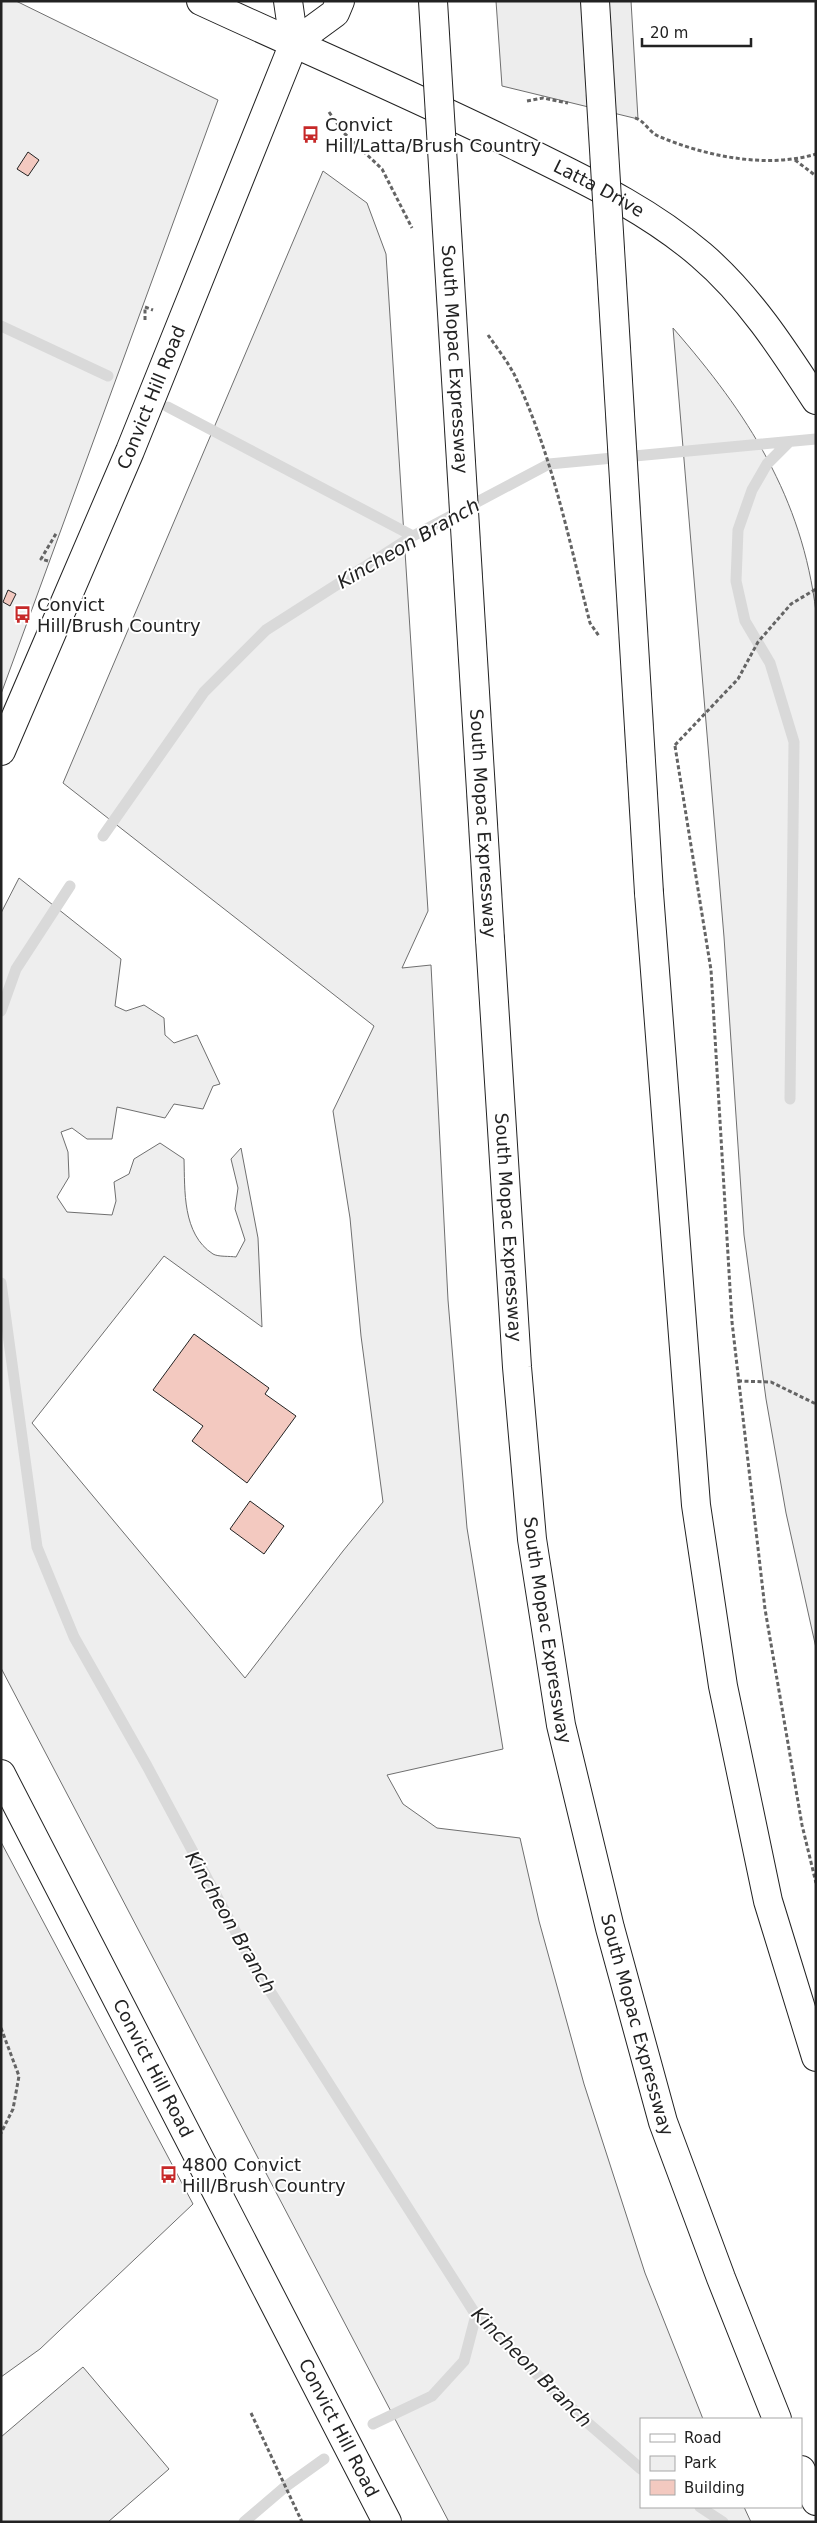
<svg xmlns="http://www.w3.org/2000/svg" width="817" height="2523" viewBox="0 0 817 2523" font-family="'DejaVu Sans',sans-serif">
	<rect width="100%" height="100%" fill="#fff"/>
	<path fill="#eee" stroke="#6f6f6f" d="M1,1h15l202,99 -217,594z
		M323,171l44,32 19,51 42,657 -26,57 29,-3 17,335 19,228 36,221 -116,26 16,29 34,24 83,10 19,83 45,163 61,189 58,146h-62v88h103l7,15h-302l-448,-854v-755l18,-35 102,81 -6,47 11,5 18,-6 20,13 1,17 9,8 23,-8 23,49 -7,2 -10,23 -29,-5 -9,14 -48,-11 -5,32h-25l-15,-11 -11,4 7,20 1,25 -12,20 10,15 45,3 4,-14 -2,-19 15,-8 5,-15 26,-16 24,16c1,31 -2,75 29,95 5,3 17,2 23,3l9,-17 -10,-31 3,-21 -7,-29 10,-11 17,90 4,89 -98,-71 -132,167 213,255 98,-127 40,-49 -22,-166 -11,-118 -17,-107 41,-85 -311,-243z
		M673,328c75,86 129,169 143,284v1036l-30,-135 -20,-114 -22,-164 -20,-298z
		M1,1842l192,362 -153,145 -39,28z"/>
	<path fill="#ededed" stroke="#6f6f6f" d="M496,1h135l7,118 -136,-33z
		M83,2367l86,102 -61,53h-107v-85z"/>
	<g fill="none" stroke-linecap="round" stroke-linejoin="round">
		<path stroke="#d9d9d9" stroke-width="11" d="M1,326l107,50
			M168,407l245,129
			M789,442l-22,22 -15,26 -14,40 -2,51 9,40 25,42 24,79 -4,357
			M103,836l101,-144 62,-62 147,-94 136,-72 267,-25
			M1,1011l15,-42 54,-83
			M1,1283l36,264 37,90 73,129 107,200 222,349 105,102 60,52
			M373,2424l59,-28 32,-35 12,-46
			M700,2507l23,15
			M244,2522l41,-35 39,-28"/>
	</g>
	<path fill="#f3c9c0" stroke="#222" d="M28,152l11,8 -11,16 -11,-7z
		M8,590l8,4 -6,12 -7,-4z
		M194,1334l75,54 -4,6 31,22 -49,67 -55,-42 11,-15 -50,-36z
		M250,1501l34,25 -20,28 -34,-25z"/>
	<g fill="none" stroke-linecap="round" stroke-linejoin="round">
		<defs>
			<g id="tertiary">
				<path id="s1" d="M201,1c106,49 214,95 319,147 64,32 126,60 181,107 47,40 82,94 115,145"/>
				<path d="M294,43l41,-30 5,-12"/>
				<path id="s2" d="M1,751l129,-300 164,-408 -6,-42"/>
				<path id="s3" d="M1,1774l386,748"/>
			</g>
			<g id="motorway">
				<path d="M649,893l47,612 27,181 45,215 48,156"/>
				<path id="s4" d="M490,939l27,428 15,172 29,186 49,203 53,194 58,156 56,141"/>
				<path d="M801,2470l15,31"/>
			</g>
		</defs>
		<use href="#tertiary" stroke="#222" stroke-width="30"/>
		<use href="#motorway" stroke="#222" stroke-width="30"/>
		<path stroke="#646464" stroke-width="3" stroke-dasharray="4 2.5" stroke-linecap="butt" d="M527,101l16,-3 25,5
			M329,112l15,21 38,36 30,59
			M635,118c9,2 14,14 23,18 47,20 108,33 158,18
			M795,160l21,16
			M145,320v-13l8,3
			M488,335c9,13 20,27 27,41 37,78 54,164 75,247l9,13
			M48,561l-7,-2 16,-27
			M675,745l63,-66 20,-37 33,-38 25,-15
			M675,746l36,224 21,352 33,287 37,216 14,58
			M738,1381l33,1 45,22
			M1,2028l18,48 -6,33 -12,24
			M251,2413l51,109"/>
		<use href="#tertiary" stroke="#fff" stroke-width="28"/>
		<use href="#motorway" stroke="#fff" stroke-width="28"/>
		<defs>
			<g id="motorway-bridge">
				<path id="s5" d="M433,1l57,938"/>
				<path d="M595,1l54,892"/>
			</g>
		</defs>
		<use href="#motorway-bridge" stroke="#222" stroke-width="30" stroke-linecap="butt"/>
		<use href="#motorway-bridge" stroke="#fff" stroke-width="28"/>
	</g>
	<defs>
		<symbol id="bus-bare" viewBox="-9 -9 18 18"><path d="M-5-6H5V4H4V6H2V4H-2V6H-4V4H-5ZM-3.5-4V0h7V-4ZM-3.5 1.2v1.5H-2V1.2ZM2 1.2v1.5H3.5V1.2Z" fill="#c62828" stroke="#fff" stroke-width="2.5" paint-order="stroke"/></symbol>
	</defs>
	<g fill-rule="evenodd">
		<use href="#bus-bare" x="298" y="122" width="25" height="25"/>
		<use href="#bus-bare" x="10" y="602" width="25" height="25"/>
		<use href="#bus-bare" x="156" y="2162" width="25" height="25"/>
	</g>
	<g text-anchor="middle" stroke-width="4" stroke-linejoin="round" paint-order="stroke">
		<g font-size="18" fill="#222" stroke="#fff" text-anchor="start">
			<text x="325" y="131">Convict<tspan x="325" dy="21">Hill/Latta/Brush Country</tspan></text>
			<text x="37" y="611">Convict<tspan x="37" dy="21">Hill/Brush Country</tspan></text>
			<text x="182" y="2171">4800 Convict<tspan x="182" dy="21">Hill/Brush Country</tspan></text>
		</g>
		<g font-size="18" fill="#222" stroke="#fff">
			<text dy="6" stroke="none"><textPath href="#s1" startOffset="440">Latta Drive</textPath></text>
			<text dy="6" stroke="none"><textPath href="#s5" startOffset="359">South Mopac Expressway</textPath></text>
			<text dy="6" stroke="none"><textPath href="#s2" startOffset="384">Convict Hill Road</textPath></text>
			<text dy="6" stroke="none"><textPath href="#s5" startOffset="824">South Mopac Expressway</textPath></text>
			<text dy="6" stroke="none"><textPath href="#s4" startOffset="289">South Mopac Expressway</textPath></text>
			<text dy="6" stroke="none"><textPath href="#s4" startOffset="694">South Mopac Expressway</textPath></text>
			<text dy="6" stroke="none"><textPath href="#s4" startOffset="1099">South Mopac Expressway</textPath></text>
			<text dy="6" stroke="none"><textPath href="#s3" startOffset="331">Convict Hill Road</textPath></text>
			<text dy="6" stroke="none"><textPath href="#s3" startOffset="736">Convict Hill Road</textPath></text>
		</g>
		<g font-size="19" font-style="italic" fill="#222" stroke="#fff">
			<text transform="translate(408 543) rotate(-30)" y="7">Kincheon Branch</text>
			<text transform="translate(231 1922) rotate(60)" y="7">Kincheon Branch</text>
			<text transform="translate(532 2367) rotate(45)" y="7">Kincheon Branch</text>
		</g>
	</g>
	<rect width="817" height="2523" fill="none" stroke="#222222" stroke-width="5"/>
	<rect x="640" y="2418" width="162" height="90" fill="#ffffff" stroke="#a7a7a7"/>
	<rect x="650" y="2434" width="25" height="8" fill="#ffffff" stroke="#a7a7a7"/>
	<text x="684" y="2443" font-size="15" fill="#222222">Road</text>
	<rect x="650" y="2456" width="25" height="15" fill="#eeeeee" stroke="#a7a7a7"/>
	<text x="684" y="2468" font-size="15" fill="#222222">Park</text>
	<rect x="650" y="2480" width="25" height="15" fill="#f3c9c0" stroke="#a7a7a7"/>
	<text x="684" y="2493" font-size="15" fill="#222222">Building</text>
	<path d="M642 38v8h109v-8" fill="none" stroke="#222222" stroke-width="2.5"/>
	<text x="650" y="38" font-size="15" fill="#222222" stroke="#ffffff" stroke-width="4" paint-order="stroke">20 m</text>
</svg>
